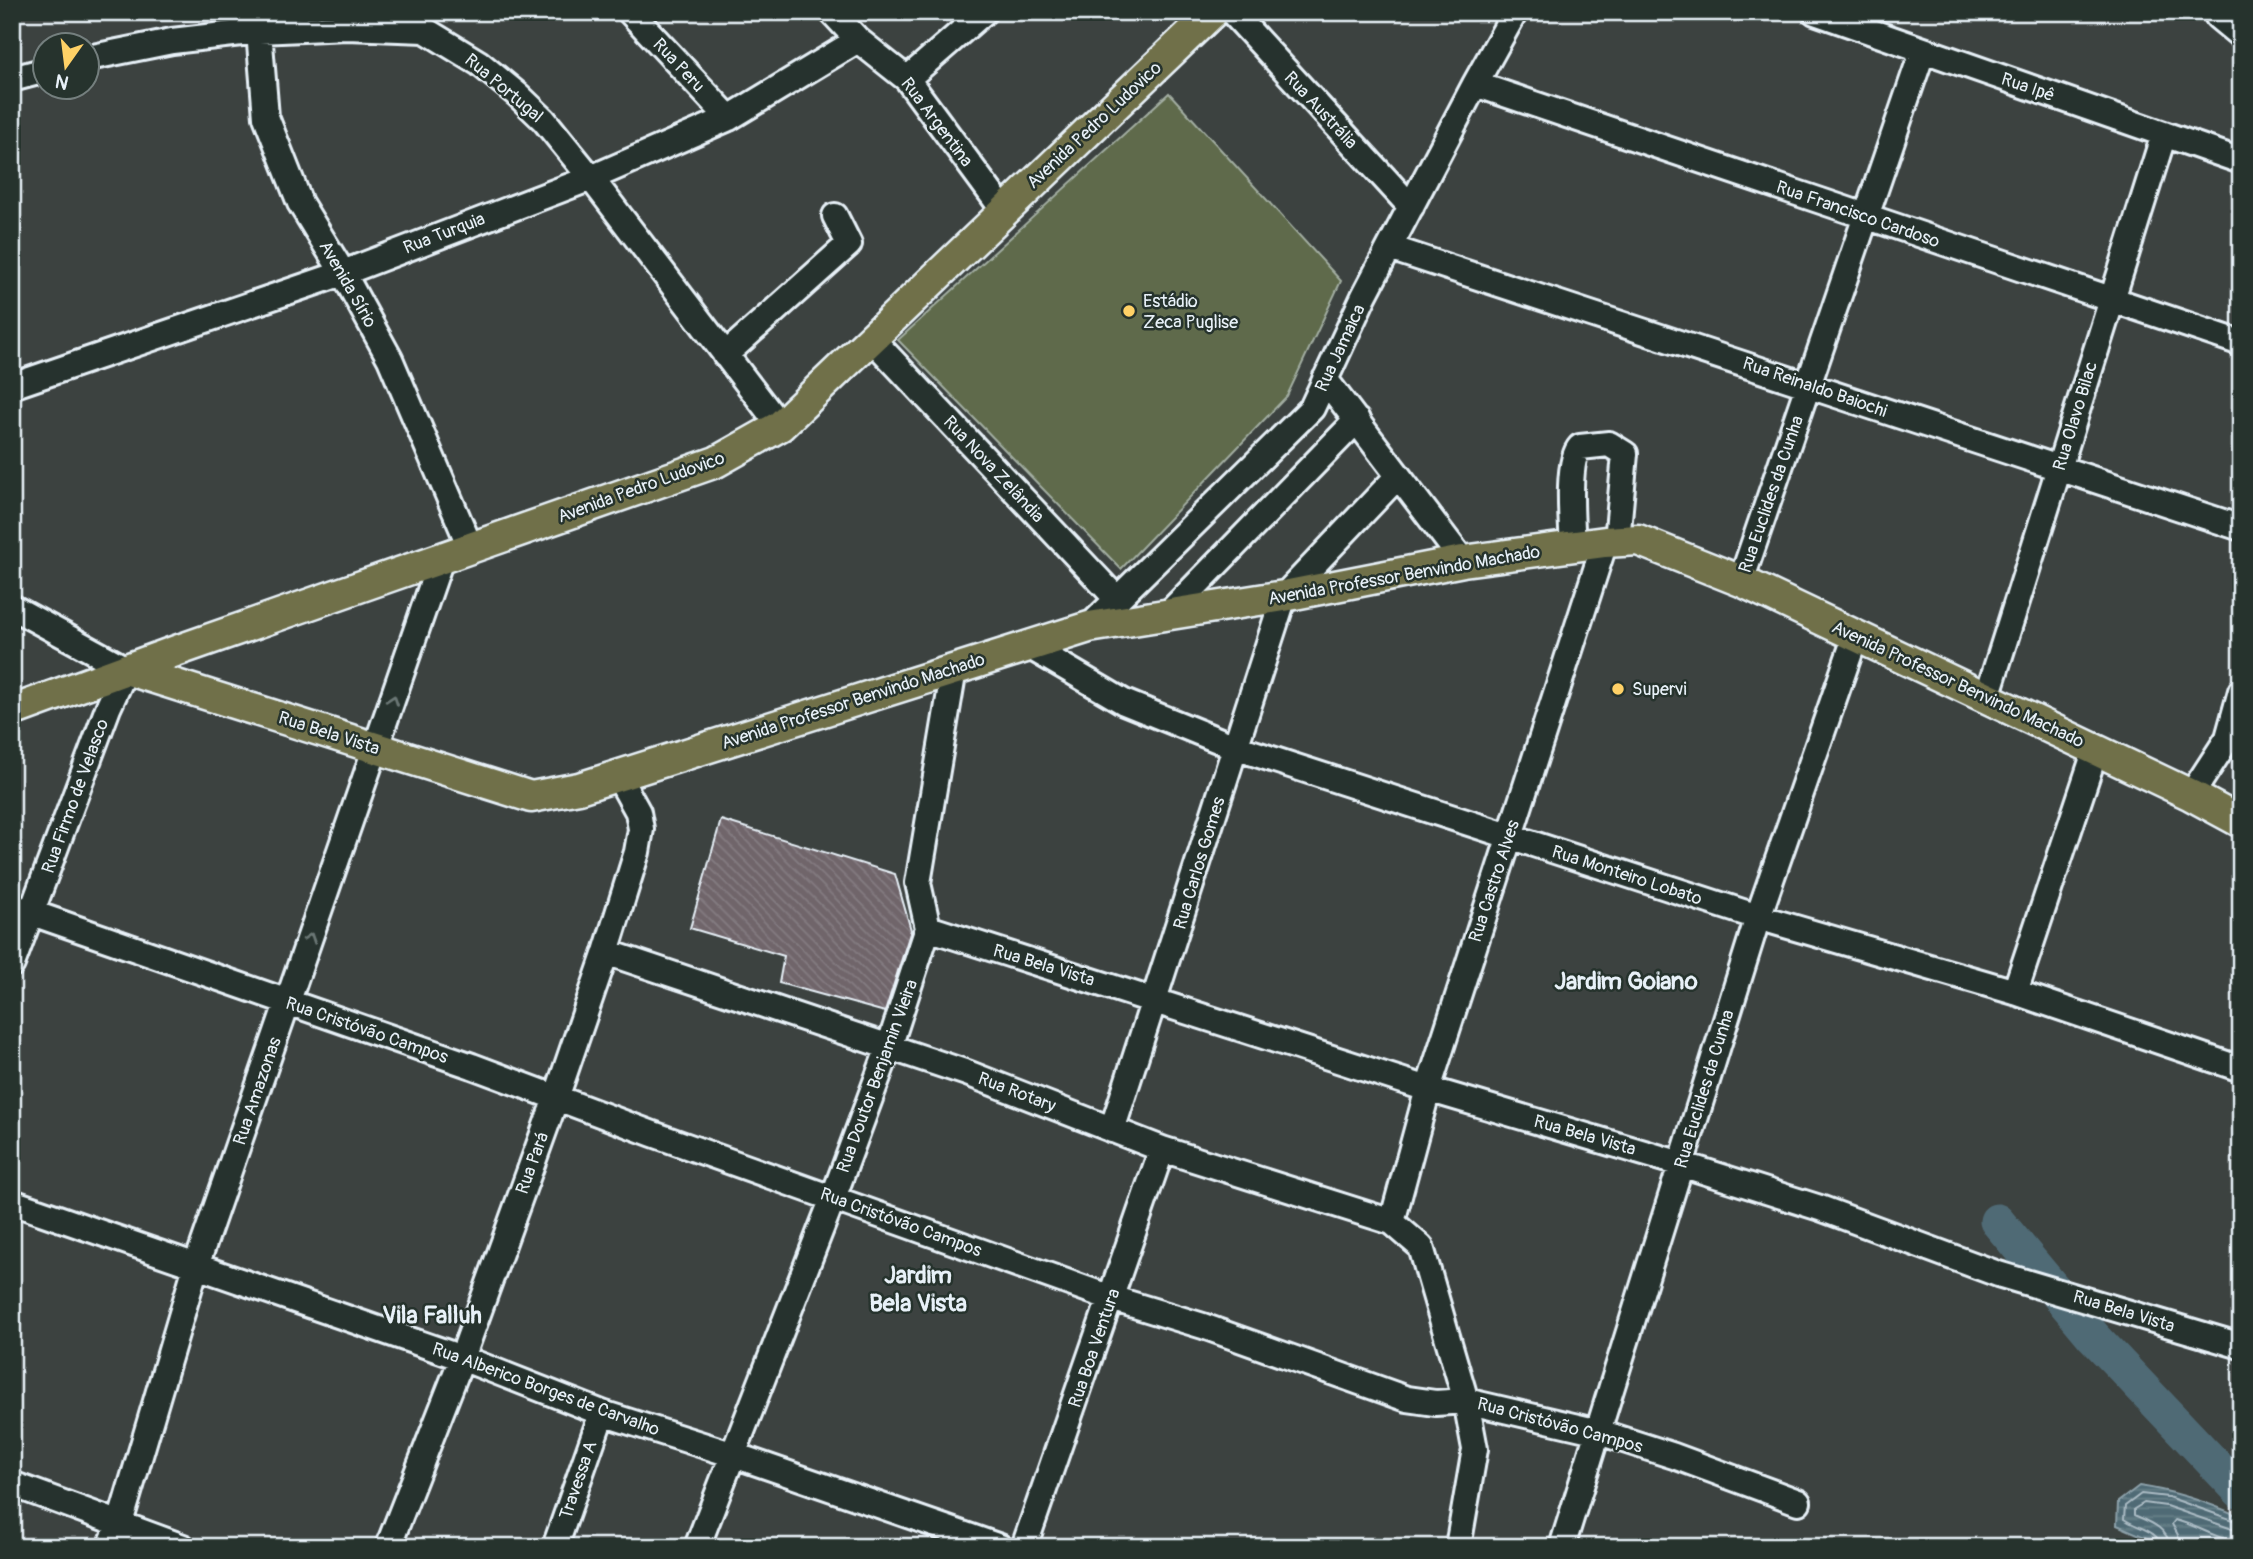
<svg xmlns="http://www.w3.org/2000/svg" width="2253" height="1559" viewBox="0 0 2253 1559" font-family="Pangolin,sans-serif">
	<defs>
		<pattern id="water-rules" width="6" height="5" patternUnits="userSpaceOnUse" patternTransform="scale(1.75)"><rect width="6" height="5" fill="#4f6a75"/><path d="M0 2.5h6" fill="none" stroke="#688089"/></pattern>
		<pattern id="building-back-hatch" width="6" height="6" patternUnits="userSpaceOnUse" patternTransform="scale(1.75)"><rect width="6" height="6" fill="#70656b"/><path d="M-1 5l2 2M0 0l6 6M5-1l2 2" fill="none" stroke="#847c81"/></pattern>
	</defs>
	<rect width="100%" height="100%" fill="#3c4240"/>
	<filter id="ink" filterUnits="userSpaceOnUse"><feTurbulence type="fractalNoise" baseFrequency=".0143" numOctaves="2"/><feDisplacementMap in="SourceGraphic" scale="14" xChannelSelector="R" yChannelSelector="G"/><feConvolveMatrix kernelMatrix="1 2 1 2 8 2 1 2 1" color-interpolation-filters="sRGB"/></filter>
	<g filter="url(#ink)">
		<path fill="#5e6b4c" stroke="#a3aea2" stroke-width="2" d="M1169,93l172,188 -54,115 -166,173 -223,-229z"/>
		<path fill="url(#water-rules)" stroke="#8ca0a9" stroke-width="2" d="M2139,1486c36,5 68,16 102,31v30h-83l-13,-10 -28,-12 1,-23z"/>
		<g fill="none" stroke-linecap="round" stroke-linejoin="round">
			<path stroke="#abbbc4" stroke-width="2" d="M2161,1547c-2,-17 -25,-19 -37,-28l1,-13 16,-12 27,3 73,26
				M2170,1547c-2,-19 -20,-25 -36,-32v-6l10,-6 22,3 75,26
				M2180,1547l-2,-12 -6,-11 3,-4c22,5 44,21 66,22"/>
			<path stroke="#4f6a75" stroke-width="35" d="M2236,12l5,2
				M1997,1221l96,115 148,156"/>
		</g>
		<path fill="url(#building-back-hatch)" stroke="#e8f1f8" stroke-width="2" d="M721,820l174,54 16,56 -26,82 -106,-29 5,-27 -94,-28z"/>
		<g fill="none" stroke-linecap="round" stroke-linejoin="round">
			<defs>
				<path id="minor" d="M264,12l-5,19 7,86 34,86 43,70 47,86 81,190
					M630,12l99,106
					M832,12l26,28 49,39 97,132
					M1232,12l179,195
					M1815,12l426,149
					M2219,12l-1,5 23,19
					M88,58l84,-17 87,-10 88,-4 78,3 54,33 39,32 26,25 47,58 189,248
					M12,79l34,-9
					M907,79l77,-67
					M1475,84l766,259
					M1390,248l851,280
					M871,338l246,261
					M725,355l124,-111 -14,-28
					M1325,379l138,182
					M12,386l331,-113 248,-95 138,-60 129,-78
					M1573,547c-1,-23 -7,-85 7,-100l29,-3 16,10 -8,87
					M1741,581l182,-531
					M12,607l114,62 -18,39 -96,256
					M1167,615l190,-195
					M1089,627l223,-219 52,-112 111,-212 40,-72
					M1027,645l97,57 111,45 523,170 257,75 226,77
					M1987,697l177,-563
					M2191,795l37,-57 13,-47
					M12,906l460,160 181,68 458,164 92,28 204,73 28,4 31,-2 133,31 75,24 124,46
					M928,928l500,161 253,75 139,44 178,66 243,72
					M606,952l361,121 195,76 230,73 29,25 45,154 9,48 -17,98
					M2015,992l81,-243
					M1112,1130l172,-534 114,-120
					M12,1202l450,156 140,55 132,42 266,92
					M1392,1222l36,-133 177,-547
					M12,1484l171,63
					M110,1547l10,-24 76,-257 245,-707
					M388,1547l74,-189 94,-260 50,-146 31,-100 4,-23 -3,-17 -20,-36
					M555,1547l47,-134
					M697,1547l136,-349 56,-151 39,-119 -10,-45 36,-214
					M1024,1547l138,-398
					M1562,1547l196,-630 98,-282"/>
				<path id="major" d="M126,669l405,128 48,-9 510,-161 195,-31 179,-35 142,-19 33,-2 103,41 450,214 50,27
					M12,711l164,-60 540,-189 64,-36 433,-414"/>
			</defs>
			<use href="#minor" stroke="#e8f1f8" stroke-width="30"/>
			<use href="#major" stroke="#e8f1f8" stroke-width="35"/>
			<use href="#minor" stroke="#26332d" stroke-width="24"/>
			<use href="#major" stroke="#70704a" stroke-width="30"/>
		</g>
		<defs><path id="oneway-chevron" d="M-2-3.5L2.5 0L-2 3.5" fill="none" stroke-width="1.6" stroke-linecap="round" stroke-linejoin="round" transform="scale(1.75)"/></defs>
		<g stroke="#6a7674">
			<use href="#oneway-chevron" transform="translate(393 700) rotate(-71)"/>
			<use href="#oneway-chevron" transform="translate(310 938) rotate(-71)"/>
		</g>
	</g>
	<g fill="#ffd166" stroke="#26332d" stroke-width="2.5">
		<circle cx="1129" cy="311" r="7"/>
		<circle cx="1618" cy="689" r="7"/>
	</g>
	<g text-anchor="middle" stroke-width="5" stroke-linejoin="round" paint-order="stroke">
		<g font-size="18" fill="#e8f1f8" stroke="#26332d">
			<text transform="translate(679 65) rotate(47)" y="6">Rua Peru</text>
			<text transform="translate(2028 87) rotate(19)" y="6">Rua Ipê</text>
			<text transform="translate(504 88) rotate(40)" y="6">Rua Portugal</text>
			<text transform="translate(1321 110) rotate(47)" y="6">Rua Austrália</text>
			<text transform="translate(937 122) rotate(53)" y="6">Rua Argentina</text>
			<text transform="translate(1094 125) rotate(-43)" y="6">Avenida Pedro Ludovico</text>
			<text transform="translate(1858 214) rotate(19)" y="6">Rua Francisco Cardoso</text>
			<text transform="translate(444 233) rotate(-21)" y="6">Rua Turquia</text>
			<text transform="translate(348 284) rotate(60)" y="6">Avenida Sírio</text>
			<text transform="translate(1340 348) rotate(-65)" y="6">Rua Jamaica</text>
			<text transform="translate(1815 387) rotate(19)" y="6">Rua Reinaldo Baiochi</text>
			<text transform="translate(2075 416) rotate(-73)" y="6">Rua Olavo Bilac</text>
			<text transform="translate(994 469) rotate(47)" y="6">Rua Nova Zelândia</text>
			<text transform="translate(641 487) rotate(-20)" y="6">Avenida Pedro Ludovico</text>
			<text transform="translate(1771 494) rotate(-71)" y="6">Rua Euclides da Cunha</text>
			<text transform="translate(1404 575) rotate(-10)" y="6">Avenida Professor Benvindo Machado</text>
			<text transform="translate(1958 684) rotate(25)" y="6">Avenida Professor Benvindo Machado</text>
			<text transform="translate(853 701) rotate(-18)" y="6">Avenida Professor Benvindo Machado</text>
			<text transform="translate(329 733) rotate(18)" y="6">Rua Bela Vista</text>
			<text transform="translate(75 796) rotate(-70)" y="6">Rua Firmo de Velasco</text>
			<text transform="translate(1199 863) rotate(-73)" y="6">Rua Carlos Gomes</text>
			<text transform="translate(1627 875) rotate(18)" y="6">Rua Monteiro Lobato</text>
			<text transform="translate(1494 881) rotate(-72)" y="6">Rua Castro Alves</text>
			<text transform="translate(1044 965) rotate(17)" y="6">Rua Bela Vista</text>
			<text transform="translate(367 1030) rotate(19)" y="6">Rua Cristóvão Campos</text>
			<text transform="translate(877 1076) rotate(-70)" y="6">Rua Doutor Benjamin Vieira</text>
			<text transform="translate(1704 1089) rotate(-73)" y="6">Rua Euclides da Cunha</text>
			<text transform="translate(257 1091) rotate(-71)" y="6">Rua Amazonas</text>
			<text transform="translate(1017 1092) rotate(21)" y="6">Rua Rotary</text>
			<text transform="translate(1585 1135) rotate(16)" y="6">Rua Bela Vista</text>
			<text transform="translate(532 1163) rotate(-70)" y="6">Rua Pará</text>
			<text transform="translate(901 1222) rotate(20)" y="6">Rua Cristóvão Campos</text>
			<text transform="translate(2124 1311) rotate(17)" y="6">Rua Bela Vista</text>
			<text transform="translate(1094 1348) rotate(-71)" y="6">Rua Boa Ventura</text>
			<text transform="translate(546 1389) rotate(20)" y="6">Rua Alberico Borges de Carvalho</text>
			<text transform="translate(1560 1425) rotate(15)" y="6">Rua Cristóvão Campos</text>
			<text transform="translate(578 1480) rotate(-71)" y="6">Travessa A</text>
		</g>
		<g font-size="18" fill="#e8f1f8" stroke="#26332d" text-anchor="start">
			<text x="1143" y="307">Estádio<tspan x="1143" dy="21">Zeca Puglise</tspan></text>
			<text x="1632" y="695">Supervi</text>
		</g>
		<g font-size="24" font-weight="bold" fill="#e8f1f8" stroke="#26332d">
			<text x="1626" y="989">Jardim Goiano</text>
			<text x="918" y="1283">Jardim<tspan x="918" dy="28">Bela Vista</tspan></text>
			<text x="432" y="1323">Vila Falluh</text>
		</g>
	</g>
	<rect width="2253" height="1559" fill="none" stroke="#26332d" stroke-width="42"/>
	<rect x="21" y="21" width="2211" height="1517" fill="none" stroke="#e8f1f8" stroke-width="2.5" filter="url(#ink)"/>
	<g transform="translate(66 66) rotate(194)"><circle r="33" fill="#26332d" stroke="#747f7e" stroke-width="2"/>
	<path d="M0-5L12 26L0 18L-12 26Z" fill="#ffd166"/>
	<text y="-10" font-size="19" font-weight="bold" text-anchor="middle" fill="#e8f1f8">N</text>
	</g>
</svg>
